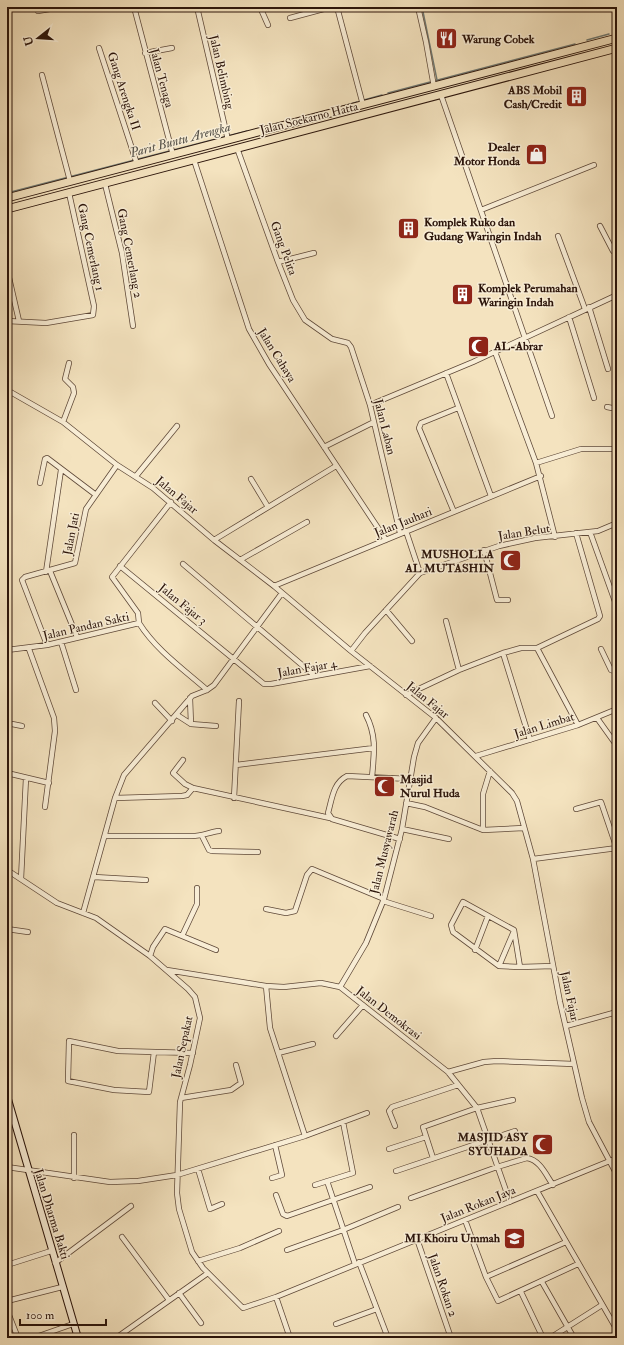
<svg xmlns="http://www.w3.org/2000/svg" width="624" height="1345" viewBox="0 0 624 1345" font-family="'IM FELL Double Pica',serif">
	<rect width="100%" height="100%" fill="#f4e3bf"/>
	<filter id="stains"><feTurbulence type="fractalNoise" baseFrequency=".005" numOctaves="4"/><feColorMatrix values="0 0 0 0 .2 0 0 0 0 .09 0 0 0 0 .02 0 0 0 .5 -.17"/></filter>
	<radialGradient id="worn" r=".72"><stop offset=".6" stop-color="#630" stop-opacity="0"/><stop offset="1" stop-color="#630" stop-opacity=".3"/></radialGradient>
	<g fill="none" stroke-linecap="round" stroke-linejoin="round">
		<path stroke="#707a74" stroke-width="1.5" d="M422,7l15,73
			M616,32h1
			M587,40l22,-6
			M388,93l187,-49
			M364,100l18,-5
			M334,109l23,-7
			M7,193l240,-62"/>
		<defs>
			<path id="street" d="M134,7l39,148
				M197,7l31,133
				M260,7l8,18
				M337,7l26,98
				M418,7l8,35 8,45
				M38,11l23,-4
				M290,18l41,-11
				M99,48l38,116
				M145,53l27,-5
				M42,75l28,106
				M441,95l111,321
				M237,148l41,114 15,38 12,20 27,19 16,4 3,4 19,58 30,128
				M194,160l55,169 20,35 117,176
				M105,184l17,69 11,73
				M481,210l113,-45
				M600,226l13,25 4,1
				M558,236l27,73
				M278,262l36,-9
				M7,269l12,52
				M589,307l19,62
				M569,317l25,81
				M7,321l39,2 47,-8 1,-9 -25,-113
				M495,352l41,111 19,74
				M446,373l45,123
				M7,390l56,32 54,43 36,23 61,52 60,46 77,65 85,67 76,75 5,8 16,58 27,143 22,96 7,24 28,53
				M370,405l103,-43 144,-67
				M607,407l10,2
				M63,422l11,-29 -1,-6 -8,-8 4,-16
				M324,447l50,-25
				M536,463l45,-14h36
				M136,476l41,-50
				M251,479l17,28
				M40,483l5,-24 2,-1 49,37
				M617,484v1
				M454,512l-35,-84 2,-5 37,-15
				M406,531l14,42
				M590,532l27,75
				M214,540l122,-74
				M484,550l13,50h11
				M240,560l67,-38
				M183,564l132,112
				M120,566l144,118h7l99,-18
				M50,571l27,66
				M46,572l15,-102
				M274,586l267,-110
				M386,610l26,31
				M446,621l13,49
				M139,623c17,27 44,46 68,67
				M61,642l15,48
				M47,645l-25,-65 3,-3 50,-14 11,-54 31,-44
				M537,648l41,77
				M29,649l25,69 1,13 -10,76
				M601,649l10,21 6,2
				M7,650l40,-5 92,-22 -1,-10 -26,-36 59,-75
				M351,651l14,-18 55,-60 79,-27 36,-8 63,-7 19,-8
				M503,653l27,87
				M406,695l53,-25 44,-17 18,-5h16l61,-29 2,-3 -24,-83
				M190,698l1,26
				M155,703l17,18
				M177,715l14,9 25,2
				M366,715c11,21 8,39 6,62
				M597,718l20,28
				M7,723l15,3
				M476,756l102,-31 39,-16
				M236,765l138,-17
				M7,773l42,10
				M193,788l137,30
				M115,798l67,-2 5,-1 6,-7 -8,-4 -12,-11 10,-13
				M234,798l5,-97
				M406,803l19,4 58,23 41,-2
				M576,809l25,-7 16,47
				M402,829l47,10
				M483,830v-36l7,-23
				M106,836h86c10,0 18,-4 27,-5
				M202,836l7,14 3,1 46,1
				M400,839l-68,-20 -4,-6c4,-14 5,-30 19,-37l63,3
				M533,859l84,-11
				M7,870l50,33 39,15 54,38 38,33 7,8 5,21 -10,47 -10,37 -3,91 2,16 13,43 11,16 40,40 33,-11 341,-139
				M94,877l52,3
				M21,879l5,-101
				M383,901l48,15
				M266,909l20,4 9,-2 12,-36 5,-6 72,30
				M83,913l32,-115 9,-23 68,-79 15,-6 7,-5 68,-92
				M7,929l21,3
				M182,936l15,-32v-16
				M475,950l13,-34
				M150,956l3,-9 12,-18 51,21
				M499,966l15,-35
				M520,967l-21,-1 -46,-34 -2,-7 12,-23 51,28 6,37 33,-1
				M167,970l99,16 18,1 37,-4 19,4 108,85 29,36 33,94
				M266,986l4,42 35,108
				M340,987l26,-44 18,-44 18,-70 12,-72 4,-14 18,-25
				M566,1026l51,-14
				M336,1036l27,-31
				M154,1052l-5,40 -35,-2 -46,-9 1,-40 49,10 75,2
				M278,1053l35,-9
				M448,1072l36,-10 13,-1 77,3
				M181,1098l50,-8 10,-7 -5,-18
				M395,1126l-6,-15 3,-4 66,-22
				M389,1149l37,-12
				M433,1158l-10,-31 54,-19 36,-8
				M7,1167l103,15 28,-1 39,-6 128,-39 62,-23
				M198,1169l12,40 12,-5
				M396,1171l119,-40
				M74,1178v-43
				M272,1178l10,-3 -7,-30
				M327,1181l28,83
				M315,1185l38,-12 -10,-51
				M537,1191l80,139
				M276,1195l7,19 4,2 83,-29
				M411,1198l86,-31 30,-9c13,2 19,17 26,27
				M465,1220l21,57 12,24 80,-37
				M122,1237l47,63
				M417,1239l34,99
				M287,1250l56,-20 55,-23
				M198,1261l42,-13 39,-17
				M359,1262l29,76
				M55,1263l76,-57
				M7,1265l44,-14
				M486,1277l80,-35
				M542,1282l32,56
				M521,1292l22,46
				M179,1293l22,30
				M276,1297l14,41
				M7,1301l55,-14
				M7,1310l11,28
				M336,1324l41,-15
				M33,1338l40,-14
				M116,1338l92,-65
				M550,1338l52,-33"/>
			<path id="secondary" d="M7,1096l71,242"/>
			<path id="primary" d="M7,198l610,-160
				M7,209l610,-161"/>
		</defs>
		<use href="#street" stroke="#5e4838" stroke-width="6"/>
		<use href="#secondary" stroke="#2c150b" stroke-width="8"/>
		<use href="#primary" stroke="#2c150b" stroke-width="9"/>
		<use href="#street" stroke="#f8edd5" stroke-width="4.5"/>
		<use href="#secondary" stroke="#f8edd5" stroke-width="6"/>
		<use href="#primary" stroke="#f4e3bf" stroke-width="7"/>
	</g>
	<defs>
		<symbol id="restaurant-square" viewBox="-11 -11 22 22"><rect x="-9" y="-9" width="18" height="18" rx="4" fill="#8f2418" stroke="#f8edd5"/><path d="M-5-6h1v4h1v-4h1v4h1v-4h1v5L-1.5 .5V6h-2V.5L-5-1ZM5-6V6H3V1.5H1.5Q1.5-4 5-6Z" fill="#fff"/></symbol>
		<symbol id="building-square" viewBox="-11 -11 22 22"><rect x="-9" y="-9" width="18" height="18" rx="4" fill="#8f2418" stroke="#f8edd5"/><path d="M-4-6H4V6H1V3H-1V6H-4ZM-2.5-4.3h1.7v1.8h-1.7ZM.8-4.3h1.7v1.8H.8ZM-2.5-1h1.7V.8h-1.7ZM.8-1h1.7V.8H.8Z" fill="#fff"/></symbol>
		<symbol id="shop-square" viewBox="-11 -11 22 22"><rect x="-9" y="-9" width="18" height="18" rx="4" fill="#8f2418" stroke="#f8edd5"/><path d="M-5-2.5h2.3a2.7 3.5 0 0 1 5.4 0H5L5.5 6h-11ZM-1.5-2.5h3a1.5 2.3 0 0 0-3 0Z" fill="#fff"/></symbol>
		<symbol id="mosque-square" viewBox="-11 -11 22 22"><rect x="-9" y="-9" width="18" height="18" rx="4" fill="#8f2418" stroke="#f8edd5"/><path d="M3.5-4.9A6 6 0 1 0 3.5 4.9A5 5 0 1 1 3.5-4.9Z" fill="#fff"/></symbol>
		<symbol id="school-square" viewBox="-11 -11 22 22"><rect x="-9" y="-9" width="18" height="18" rx="4" fill="#8f2418" stroke="#f8edd5"/><path d="M0-5L7-2L0 1L-7-2ZM-4 1L0 2.5L4 1V4Q0 6-4 4Z" fill="#fff"/></symbol>
	</defs>
	<g fill-rule="evenodd">
		<use href="#restaurant-square" x="434" y="26" width="25" height="25"/>
		<use href="#building-square" x="564" y="84" width="25" height="25"/>
		<use href="#shop-square" x="524" y="142" width="25" height="25"/>
		<use href="#building-square" x="396" y="216" width="25" height="25"/>
		<use href="#building-square" x="450" y="282" width="25" height="25"/>
		<use href="#mosque-square" x="466" y="334" width="25" height="25"/>
		<use href="#mosque-square" x="498" y="548" width="25" height="25"/>
		<use href="#mosque-square" x="372" y="774" width="25" height="25"/>
		<use href="#mosque-square" x="530" y="1132" width="25" height="25"/>
		<use href="#school-square" x="502" y="1226" width="25" height="25"/>
	</g>
	<g text-anchor="middle" stroke-width="3" stroke-linejoin="round" paint-order="stroke">
		<g font-size="12" font-weight="bold" fill="#2c150b" stroke="#f8edd5" text-anchor="start">
			<text x="462" y="43">Warung Cobek</text>
			<text x="562" y="94" text-anchor="end">ABS Mobil<tspan x="562" dy="14">Cash/Credit</tspan></text>
			<text x="520" y="151" text-anchor="end">Dealer<tspan x="520" dy="14">Motor Honda</tspan></text>
			<text x="424" y="226">Komplek Ruko dan<tspan x="424" dy="14">Gudang Waringin Indah</tspan></text>
			<text x="478" y="292">Komplek Perumahan<tspan x="478" dy="14">Waringin Indah</tspan></text>
			<text x="494" y="350">AL-Abrar</text>
			<text x="494" y="558" text-anchor="end">MUSHOLLA<tspan x="494" dy="14">AL MUTASHIN</tspan></text>
			<text x="400" y="783">Masjid<tspan x="400" dy="14">Nurul Huda</tspan></text>
			<text x="528" y="1141" text-anchor="end">MASJID ASY<tspan x="528" dy="14">SYUHADA</tspan></text>
			<text x="500" y="1242" text-anchor="end">MI Khoiru Ummah</text>
		</g>
		<g font-size="12" fill="#2c150b" stroke="#f8edd5">
			<text transform="translate(222 72) rotate(77)" y="4">Jalan Belimbing</text>
			<text transform="translate(162 78) rotate(75)" y="4">Jalan Tenaga</text>
			<text transform="translate(124 91) rotate(72)" y="4">Gang Arengka II</text>
			<text transform="translate(309 118) rotate(-14)" y="4">Jalan Soekarno Hatta</text>
			<text transform="translate(91 247) rotate(78)" y="4">Gang Cemerlang 1</text>
			<text transform="translate(284 248) rotate(70)" y="4">Gang Pelita</text>
			<text transform="translate(130 253) rotate(79)" y="4">Gang Cemerlang 2</text>
			<text transform="translate(277 355) rotate(58)" y="4">Jalan Cahaya</text>
			<text transform="translate(385 427) rotate(76)" y="4">Jalan Laban</text>
			<text transform="translate(177 495) rotate(40)" y="4">Jalan Fajar</text>
			<text transform="translate(403 522) rotate(-22)" y="4">Jalan Jauhari</text>
			<text transform="translate(524 532) rotate(-9)" y="4">Jalan Belut</text>
			<text transform="translate(71 534) rotate(-79)" y="4">Jalan Jati</text>
			<text transform="translate(183 604) rotate(39)" y="4">Jalan Fajar 3</text>
			<text transform="translate(86 626) rotate(-13)" y="4">Jalan Pandan Sakti</text>
			<text transform="translate(307 668) rotate(-10)" y="4">Jalan Fajar 4</text>
			<text transform="translate(428 700) rotate(39)" y="4">Jalan Fajar</text>
			<text transform="translate(544 725) rotate(-17)" y="4">Jalan Limbat</text>
			<text transform="translate(384 852) rotate(-76)" y="4">Jalan Musyawarah</text>
			<text transform="translate(570 996) rotate(78)" y="4">Jalan Fajar</text>
			<text transform="translate(389 1013) rotate(38)" y="4">Jalan Demokrasi</text>
			<text transform="translate(182 1047) rotate(-78)" y="4">Jalan Sepakat</text>
			<text transform="translate(478 1204) rotate(-22)" y="4">Jalan Rokan Jaya</text>
			<text transform="translate(52 1214) rotate(73)" y="4">Jalan Dharma Bakti</text>
			<text transform="translate(443 1285) rotate(71)" y="4">Jalan Rokan 2</text>
		</g>
		<g font-size="13" font-style="italic" fill="#545048" stroke="#f8edd5">
			<text transform="translate(180 139) rotate(-15)" y="5">Parit Buntu Arengka</text>
		</g>
	</g>
	<rect width="624" height="1345" fill="none" stroke="#f4e3bf" stroke-width="24"/>
	<rect x="8" y="8" width="608" height="1329" fill="none" stroke="#2c150b" stroke-width="2"/>
	<rect x="12" y="12" width="600" height="1321" fill="none" stroke="#2c150b"/>
	<g transform="translate(38 38) rotate(253)" stroke="#f8edd5" stroke-width="3" paint-order="stroke">
	<path d="M0-3L7 15L0 10L-7 15Z" fill="#2c150b"/>
	<text y="-6" font-size="11" font-weight="bold" text-anchor="middle" fill="#2c150b">U</text>
	</g>
	<path d="M20 1319v6h86v-6" fill="none" stroke="#2c150b" stroke-width="2"/>
	<text x="26" y="1319" font-size="12" fill="#2c150b" stroke="#f8edd5" stroke-width="3" paint-order="stroke">100 m</text>
	<rect width="100%" height="100%" filter="url(#stains)"/>
	<rect width="100%" height="100%" fill="url(#worn)"/>
</svg>
